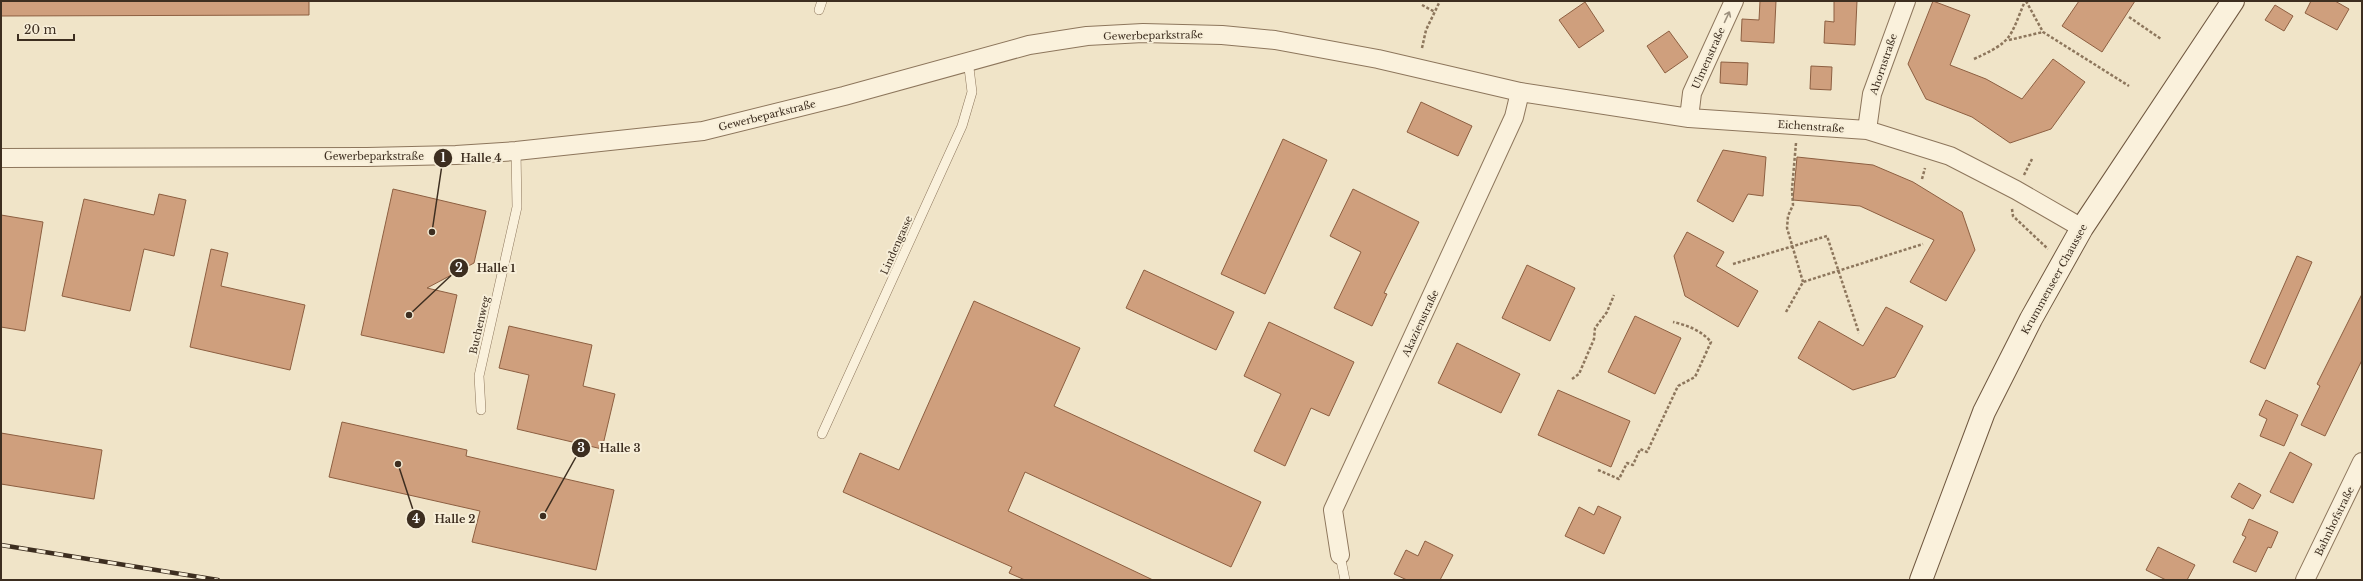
<svg xmlns="http://www.w3.org/2000/svg" width="2363" height="581" viewBox="0 0 2363 581" font-family="'Libre Baskerville',serif">
	<rect width="100%" height="100%" fill="#f0e4c8"/>
	<path fill="#cf9f7d" stroke="#8d5f41" d="M1,1h308v14l-308,1z
		M1760,1h16l-2,42 -33,-2 1,-22 17,1z
		M1834,1h23l-2,44 -31,-2 1,-22 9,1z
		M1933,1l37,14 -20,50 36,14 36,20 31,-40 32,23 -34,47 -41,14 -38,-26 -46,-18 -18,-35z
		M2079,1h56l-33,51 -40,-26z
		M2311,1h24l14,8 -12,21 -32,-17z
		M1585,2l19,29 -25,17 -20,-28z
		M2275,5l18,11 -9,15 -19,-11z
		M1669,31l19,26 -23,16 -18,-27z
		M1721,62l27,1 -1,22 -27,-2z
		M1811,66l21,1 -1,23 -21,-1z
		M1421,102l51,24 -14,30 -51,-24z
		M1283,139l44,21 -62,134 -44,-20z
		M1723,150l43,7 -3,39 -15,-2 -15,28 -36,-21z
		M1797,157l76,8 40,17 49,30 13,38 -29,51 -36,-19 24,-42 -74,-34 -67,-6z
		M393,189l93,22 -12,52 -47,25 30,7 -13,58 -83,-18z
		M1353,189l66,33 -35,71 3,1 -15,32 -38,-18 27,-56 -31,-16z
		M159,194l27,6 -12,56 -30,-7 -14,62 -68,-15 22,-97 70,16z
		M1,215l42,7 -18,109 -24,-4z
		M1687,232l37,20 -8,14 42,25 -20,36 -53,-31 -11,-40z
		M211,249l17,4 -7,33 84,19 -15,65 -100,-23z
		M2297,256l15,6 -47,107 -15,-7z
		M1527,265l48,23 -25,53 -48,-23z
		M1144,270l90,42 -18,38 -90,-42z
		M2362,294v66l-37,76 -24,-11 19,-39 -3,-2z
		M974,301l106,47 -26,58 207,96 -30,65 -206,-95 -17,39 145,69h-128l-16,-7 3,-6 -169,-75 17,-39 39,17z
		M1886,307l37,19 -28,51 -42,13 -55,-32 21,-37 44,25z
		M1635,316l46,22 -26,56 -47,-22z
		M1269,322l85,40 -25,54 -18,-8 -26,58 -31,-15 27,-57 -37,-18z
		M509,326l83,19 -9,41 32,8 -13,55 -85,-20 12,-54 -30,-7z
		M1457,343l63,31 -19,39 -63,-30z
		M1558,390l72,31 -19,46 -73,-32z
		M2266,400l32,15 -14,31 -24,-10 7,-17 -8,-4z
		M342,422l125,28 -1,6 148,34 -18,80 -124,-28 8,-31 -151,-34z
		M1,433l101,17 -8,49 -93,-15z
		M2290,452l22,12 -19,39 -23,-11z
		M2239,483l22,12 -8,14 -22,-12z
		M1598,506l23,11 -17,37 -39,-18 14,-29 15,8z
		M2249,519l29,13 -7,16 -3,-1 -12,25 -23,-10 13,-25 -4,-2z
		M1425,541l28,14 -13,25h-33l-13,-6 12,-24 12,6z
		M2158,547l37,18 -8,15h-21l-20,-10z"/>
	<g fill="none" stroke-linecap="round" stroke-linejoin="round">
		<defs>
			<path id="service" d="M819,10l3,-9
				M481,410l-2,-34 38,-169 -1,-56
				M822,434l140,-308 10,-34 -4,-32
				M1340,555l5,25"/>
			<path id="minor" d="M1689,118l3,-25 42,-92
				M1867,130l5,-36 34,-93
				M1,158l366,-1 89,-2 60,-4 187,-20 141,-35 185,-51 58,-9 56,-3 79,2 53,5 103,19 142,33 169,26 178,12 83,26 66,34 66,38
				M1340,555l-7,-45 181,-393 6,-25
				M2305,580l57,-118"/>
			<path id="secondary" d="M1921,580l63,-168 47,-93 51,-91 151,-227"/>
		</defs>
		<use href="#service" stroke="#8d765c" stroke-width="10"/>
		<use href="#minor" stroke="#8d765c" stroke-width="20"/>
		<use href="#secondary" stroke="#6f573f" stroke-width="24"/>
		<path stroke="#8d765c" stroke-width="2.5" stroke-dasharray="3 2" stroke-linecap="butt" d="M2026,1l17,31 86,54
			M1422,5l13,7
			M2129,17l32,22
			M2009,40l34,-8
			M1422,48l4,-18 14,-29
			M1974,59c39,-18 35,-20 51,-58
			M1796,143l-4,46 1,16 -5,11 -1,12 16,54
			M2024,175l8,-16
			M1922,179l3,-11
			M2012,209l1,7 35,33
			M1733,264l94,-28 32,97
			M1786,312l17,-30 120,-38
			M1572,379l7,-5 15,-35 1,-11 12,-16 7,-17
			M1598,470l21,9 8,-16 6,2 7,-16 7,3 31,-66 17,-9 16,-35c-9,-11 -24,-17 -38,-20"/>
		<use href="#service" stroke="#faf1dc" stroke-width="9"/>
		<use href="#minor" stroke="#faf1dc" stroke-width="18"/>
		<use href="#secondary" stroke="#faf1dc" stroke-width="22"/>
		<defs>
			<path id="rail" d="M1,545l217,35"/>
		</defs>
		<use href="#rail" stroke="#3d2e20" stroke-width="4.5"/>
		<use href="#rail" stroke="#f7eed8" stroke-width="3" stroke-dasharray="9" stroke-linecap="butt"/>
	</g>
	<defs><path id="oneway-shaft" d="M-6 0H5M1.5-3L5.5 0L1.5 3" fill="none" stroke-width="1.6" stroke-linecap="round" stroke-linejoin="round"/></defs>
	<use stroke="#9c907e" href="#oneway-shaft" transform="translate(1727 17) rotate(-65)"/>
	<g text-anchor="middle" stroke-width="4" stroke-linejoin="round" paint-order="stroke">
		<g font-size="10" fill="#3d2e20" stroke="#f7eed8">
			<text transform="translate(1153 35) rotate(-1)" y="4">Gewerbeparkstraße</text>
			<text transform="translate(1708 58) rotate(-66)" y="4">Ulmenstraße</text>
			<text transform="translate(1883 64) rotate(-71)" y="4">Ahornstraße</text>
			<text transform="translate(767 115) rotate(-14)" y="4">Gewerbeparkstraße</text>
			<text transform="translate(1811 126) rotate(4)" y="4">Eichenstraße</text>
			<text x="374" y="160">Gewerbeparkstraße</text>
			<text transform="translate(896 245) rotate(-66)" y="4">Lindengasse</text>
			<text transform="translate(2054 279) rotate(-61)" y="4">Krummenseer Chaussee</text>
			<text transform="translate(1420 323) rotate(-65)" y="4">Akazienstraße</text>
			<text transform="translate(479 325) rotate(-77)" y="4">Buchenweg</text>
			<text transform="translate(2334 521) rotate(-64)" y="4">Bahnhofstraße</text>
		</g>
	</g>
	<path fill="none" stroke="#3d2e20" stroke-width="1.5" d="M432 232L443 158M409 315L459 268M543 516L581 448M398 464L416 519"/>
	<g fill="#3d2e20" stroke="#f7eed8" stroke-width="1.5">
		<circle cx="432" cy="232" r="4"/>
		<circle cx="409" cy="315" r="4"/>
		<circle cx="543" cy="516" r="4"/>
		<circle cx="398" cy="464" r="4"/>
		<circle cx="443" cy="158" r="10"/>
		<circle cx="459" cy="268" r="10"/>
		<circle cx="581" cy="448" r="10"/>
		<circle cx="416" cy="519" r="10"/>
	</g>
	<g font-size="12" text-anchor="middle" font-weight="bold" fill="#fff">
		<text x="443" y="162">1</text>
		<text x="459" y="272">2</text>
		<text x="581" y="452">3</text>
		<text x="416" y="523">4</text>
	</g>
	<g font-size="11" text-anchor="middle" font-weight="bold" fill="#3d2e20" stroke="#f7eed8" stroke-width="4" stroke-linejoin="round" paint-order="stroke">
		<text x="481" y="162">Halle 4</text>
		<text x="496" y="272">Halle 1</text>
		<text x="620" y="452">Halle 3</text>
		<text x="455" y="523">Halle 2</text>
	</g>
	<rect width="2363" height="581" fill="none" stroke="#3d2e20" stroke-width="4"/>
	<path d="M18 34v6h56v-6" fill="none" stroke="#3d2e20" stroke-width="2"/>
	<text x="24" y="34" font-size="12" fill="#3d2e20" stroke="#f7eed8" stroke-width="3" paint-order="stroke">20 m</text>
</svg>
